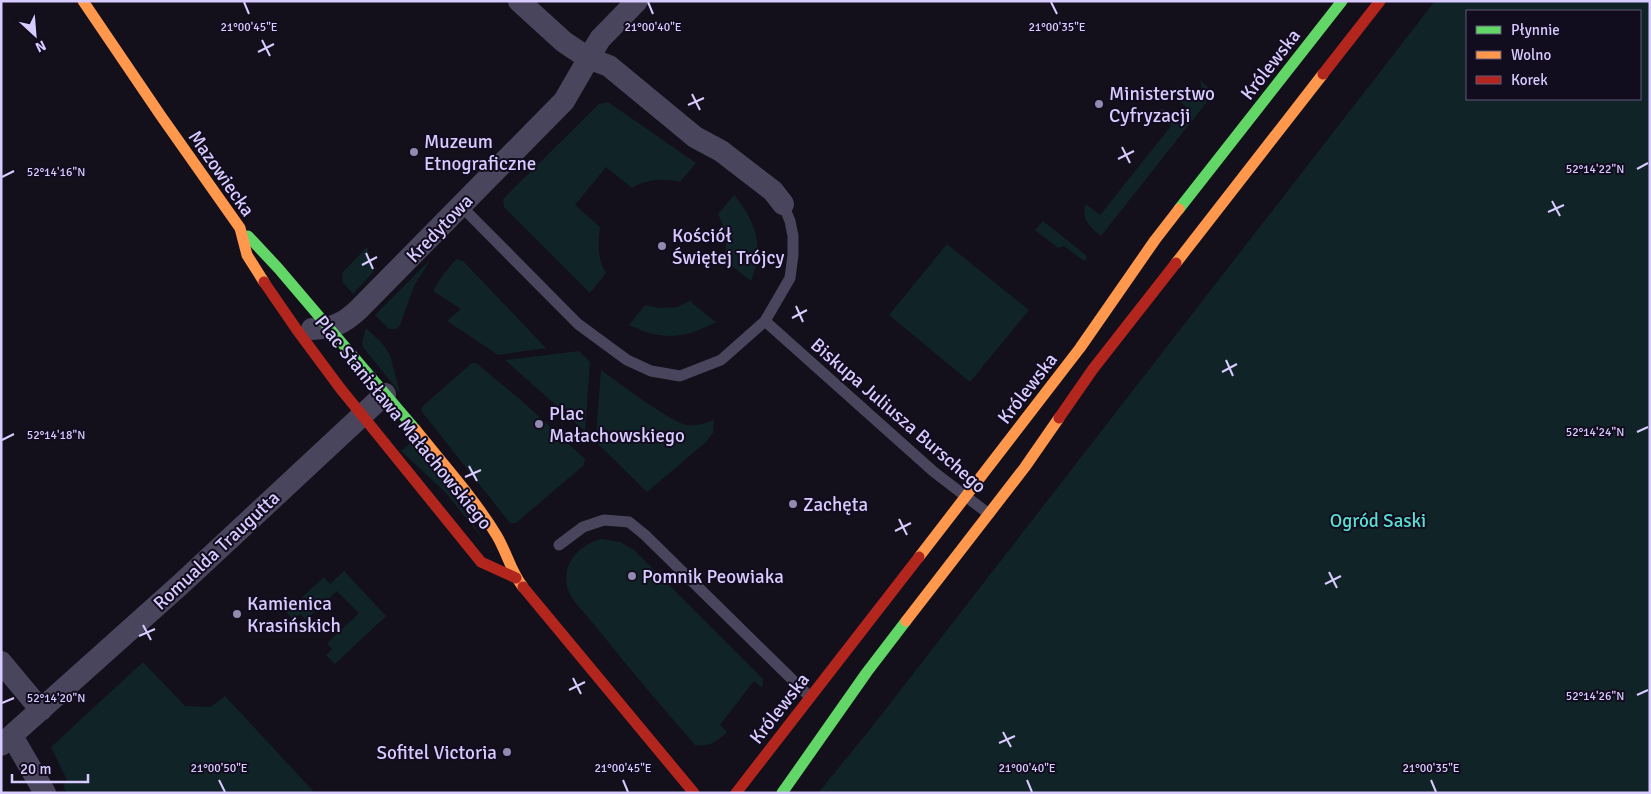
<svg xmlns="http://www.w3.org/2000/svg" width="1651" height="794" viewBox="0 0 1651 794" font-family="Signika,sans-serif">
	<rect width="100%" height="100%" fill="#13101b"/>
	<path fill="#102327" fill-rule="evenodd" d="M1435,1h215v792h-832l53,-65zM1467,11h173v88h-173z
		M1200,80l14,13 -113,143c-11,-8 -21,-18 -15,-32l14,11 71,-89 -14,-12 5,-6 14,11 10,-12 -14,-12 6,-8 8,5 3,10 15,-4z
		M608,102l88,61 -16,19c-16,-4 -33,-3 -48,6l-26,-21 -31,38 25,22c-2,17 -3,31 6,46l-16,20 -86,-86 -1,-8 96,-95z
		M734,195c16,18 27,42 23,67 -1,6 -4,13 -6,19l-24,-19 -2,1 -2,-1c5,-18 3,-31 -5,-48z
		M1043,221l43,34 1,3 -3,3 -20,-15 -6,2 -23,-18z
		M947,244l82,66 -59,72 -81,-67z
		M367,247l6,25 -20,22 -10,-11 -1,-10z
		M431,259l-17,27 -14,39 -4,4h-7l-14,-14z
		M456,259l7,2 83,87 -48,7 -51,-34 14,-12 -28,-18 10,-16z
		M692,300v3l24,19c-32,17 -54,19 -87,3l16,-20 15,3 17,-1z
		M366,328l16,15 8,12 10,38 -37,-46 -1,-6z
		M579,351l11,11 -5,69 -80,-71z
		M472,363h4l46,38 63,58 -1,6 -68,58h-6l-88,-111 -1,-3 3,-4z
		M601,370c16,11 70,53 86,55 11,1 17,-1 27,-6l-1,14 -7,9 -59,50 -54,-53 1,-4 2,1z
		M414,440l73,104 -42,-52 -44,-41z
		M601,539l19,3 14,8 129,129 -1,9 -8,-7 -34,44 7,7c-10,10 -18,15 -32,13 -34,-39 -67,-78 -99,-118 -9,-12 -25,-26 -29,-40 -5,-25 13,-42 34,-48z
		M344,571l42,45 -51,48 -9,-9 6,-6 -5,-6 32,-30 -22,-22 -31,29 -6,-6 -6,6 -8,-8 38,-35 6,7z
		M143,662l42,44 26,1 14,-11 90,97h-248l-4,-6 4,-7 -16,-33z"/>
	<g fill="none" stroke-linecap="round" stroke-linejoin="round">
		<path stroke="#49455c" stroke-width="11" d="M461,206l117,118 49,36 24,11 29,5 41,-16 44,-39 25,-43 3,-23v-19l-3,-15 -7,-17
			M765,321l169,151 55,42
			M559,545l24,-18 21,-7 25,2 16,13 165,162"/>
		<path stroke="#49455c" stroke-width="22" d="M519,1l45,41 24,16 21,8 86,71 26,14 52,40 10,13
			M312,329c21,-1 31,-5 46,-19l206,-209 36,-62 37,-38
			M1,662l40,48
			M12,736l33,57
			M1,745l180,-161 204,-190"/>
		<path stroke="#63d668" stroke-width="11" d="M1179,209l163,-208
			M248,236l30,32 137,161
			M782,793l85,-121 39,-51"/>
		<path stroke="#ff974d" stroke-width="11" d="M83,1l78,115 79,112 7,27 17,27
			M1176,263l147,-189
			M415,429c28,35 59,69 82,107 10,17 14,36 26,51
			M919,557l161,-209 75,-108 24,-31
			M906,621l119,-154 34,-49"/>
		<path stroke="#b3261e" stroke-width="11" d="M1323,74l57,-73
			M264,282l33,48 43,58 141,174 35,16
			M1059,418l34,-49 83,-106
			M523,587l171,206
			M736,793l183,-236"/>
	</g>
	<path fill="none" stroke="#d8cbff" stroke-width="2" d="M244,2l5,12M648,2l5,12M1051,2l6,12M262,40l8,16M258,52l16,-8M692,94l8,16M688,105l16,-7M1122,147l8,16M1118,159l16,-8M1637,169l11,-6M2,177l12,-6M1552,201l8,15M1548,212l16,-7M366,253l7,16M362,265l15,-8M796,306l7,16M792,318l15,-8M1226,360l7,16M1222,372l15,-8M1637,432l11,-5M2,440l12,-6M469,466l8,15M465,477l16,-7M899,519l8,16M895,531l16,-8M1329,572l8,16M1325,584l16,-8M143,625l8,15M139,636l16,-7M573,678l8,16M569,690l16,-8M1637,695l11,-5M2,703l12,-5M1003,732l8,15M999,743l16,-7M219,780l6,12M623,780l5,12M1027,780l5,12M1431,780l5,12"/>
	<g fill="#938aaf" stroke="#120c1f" stroke-width="2">
		<circle cx="1099" cy="104" r="5"/>
		<circle cx="414" cy="152" r="5"/>
		<circle cx="662" cy="246" r="5"/>
		<circle cx="539" cy="424" r="5"/>
		<circle cx="793" cy="504" r="5"/>
		<circle cx="632" cy="576" r="5"/>
		<circle cx="237" cy="614" r="5"/>
		<circle cx="507" cy="752" r="5"/>
	</g>
	<g text-anchor="middle" stroke-width="4" stroke-linejoin="round" paint-order="stroke">
		<g font-size="19" fill="#d8cbff" stroke="#120c1f">
			<text transform="translate(1270 64) rotate(-52)" y="7">Królewska</text>
			<text transform="translate(222 173) rotate(55)" y="7">Mazowiecka</text>
			<text transform="translate(439 228) rotate(-46)" y="7">Kredytowa</text>
			<text transform="translate(1027 388) rotate(-52)" y="7">Królewska</text>
			<text transform="translate(899 415) rotate(41)" y="7">Biskupa Juliusza Burschego</text>
			<text transform="translate(404 422) rotate(51)" y="7">Plac Stanisława Małachowskiego</text>
			<text transform="translate(216 550) rotate(-43)" y="7">Romualda Traugutta</text>
			<text transform="translate(779 708) rotate(-52)" y="7">Królewska</text>
		</g>
		<g font-size="19" fill="#d8cbff" stroke="#120c1f" text-anchor="start">
			<text x="1109" y="100">Ministerstwo<tspan x="1109" dy="22">Cyfryzacji</tspan></text>
			<text x="424" y="148">Muzeum<tspan x="424" dy="22">Etnograficzne</tspan></text>
			<text x="672" y="242">Kościół<tspan x="672" dy="22">Świętej Trójcy</tspan></text>
			<text x="549" y="420">Plac<tspan x="549" dy="22">Małachowskiego</tspan></text>
			<text x="803" y="511">Zachęta</text>
			<text x="642" y="583">Pomnik Peowiaka</text>
			<text x="247" y="610">Kamienica<tspan x="247" dy="22">Krasińskich</tspan></text>
			<text x="497" y="759" text-anchor="end">Sofitel Victoria</text>
		</g>
		<g font-size="19" fill="#57dfd1" stroke="#120c1f">
			<text x="1378" y="527">Ogród Saski</text>
		</g>
	</g>
	<g font-size="12" text-anchor="middle" fill="#d8cbff" stroke="#120c1f" stroke-width="4" stroke-linejoin="round" paint-order="stroke">
		<text x="249" y="31">21°00'45"E</text>
		<text x="653" y="31">21°00'40"E</text>
		<text x="1057" y="31">21°00'35"E</text>
		<text x="1595" y="173">52°14'22"N</text>
		<text x="56" y="176">52°14'16"N</text>
		<text x="1595" y="436">52°14'24"N</text>
		<text x="56" y="439">52°14'18"N</text>
		<text x="1595" y="700">52°14'26"N</text>
		<text x="56" y="702">52°14'20"N</text>
		<text x="219" y="772">21°00'50"E</text>
		<text x="623" y="772">21°00'45"E</text>
		<text x="1027" y="772">21°00'40"E</text>
		<text x="1431" y="772">21°00'35"E</text>
	</g>
	<rect width="1651" height="794" fill="none" stroke="#d8cbff" stroke-width="5"/>
	<rect x="1466" y="10" width="175" height="90" fill="#120c1f" stroke="#615879"/>
	<rect x="1476" y="26" width="25" height="8" fill="#63d668" stroke="#615879"/>
	<text x="1511" y="35" font-size="15" fill="#d8cbff">Płynnie</text>
	<rect x="1476" y="51" width="25" height="8" fill="#ff974d" stroke="#615879"/>
	<text x="1511" y="60" font-size="15" fill="#d8cbff">Wolno</text>
	<rect x="1476" y="76" width="25" height="8" fill="#b3261e" stroke="#615879"/>
	<text x="1511" y="85" font-size="15" fill="#d8cbff">Korek</text>
	<g transform="translate(35 35) rotate(154)" stroke="#120c1f" stroke-width="4" paint-order="stroke">
	<path d="M0-4L9 19L0 12L-9 19Z" fill="#d8cbff"/>
	<text y="-8" font-size="14" font-weight="bold" text-anchor="middle" fill="#d8cbff">N</text>
	</g>
	<path d="M12 774v8h76v-8" fill="none" stroke="#d8cbff" stroke-width="2.5"/>
	<text x="20" y="774" font-size="15" fill="#d8cbff" stroke="#120c1f" stroke-width="4" paint-order="stroke">20 m</text>
</svg>
